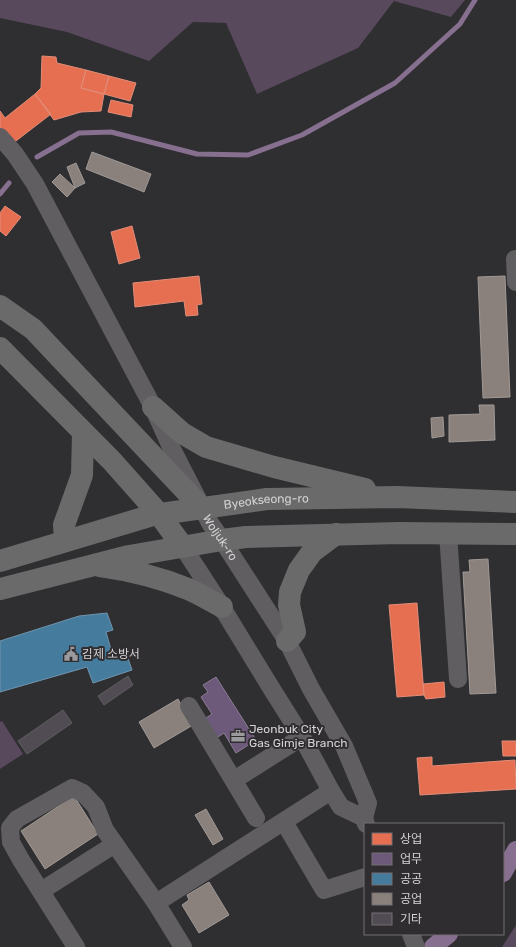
<svg xmlns="http://www.w3.org/2000/svg" width="516" height="947" viewBox="0 0 516 947" font-family="Rubik,'Noto Sans KR',sans-serif">
	<rect width="100%" height="100%" fill="#2f2e30"/>
	<path fill="#58495d" d="M0,0h465l-14,17 -57,-16 -36,47 -101,46 -31,-71 -33,-1 -44,39 -82,-29 -67,-14z
		M2,721l21,33 -23,15v-47z
		M516,925v22h-14z"/>
	<path fill="#e76f51" stroke="#e18d78" d="M42,56l14,1 1,6 29,7 -5,18 23,6 -3,17 -20,1 -27,8 -19,-26 6,-6z
		M86,70l23,6 -5,18 -23,-6z
		M109,76l27,7 -6,18 -26,-7z
		M35,94l16,20 -39,30 -12,-16v-17l5,7z
		M111,100l22,5 -2,12 -23,-5z
		M5,206l16,11 -15,19 -6,-5v-18z
		M132,226l8,32 -21,6 -8,-32z
		M199,276l3,28 -5,1 1,10 -12,1 -2,-15 -49,6 -2,-24z
		M417,603l7,92 -27,2 -8,-92z
		M444,682l1,15 -19,2 -2,-4 -1,-11z
		M502,741h14v15h-13z
		M432,757v9l83,-6 1,29 -96,6 -3,-37z"/>
	<path fill="#6d597a" stroke="#8c7d95" d="M216,677l40,63 -20,13 -12,-20 -9,6 -12,-19 9,-6 -11,-17 7,-5 -5,-7z"/>
	<path fill="#457b9d" stroke="#7095ae" d="M107,613l6,17 -7,2 6,21 13,-3 7,20 -39,13 -6,-16 -87,25v-51l79,-25z"/>
	<path fill="#8a817c" stroke="#a09996" d="M92,152l59,22 -7,18 -58,-23z
		M76,163l9,20 -10,5 -8,-21z
		M60,174l15,14 -8,9 -15,-15z
		M505,276l5,121 -27,1 -5,-121z
		M479,405h15l1,35 -46,2v-27l31,-1z
		M443,417l1,19 -12,2 -1,-20z
		M488,559l8,134 -26,1 -7,-122h7l-1,-12z
		M178,699l15,26 -39,23 -15,-26z
		M74,796l24,38 -53,35 -24,-38z
		M206,809l17,30 -10,6 -18,-30z
		M209,882l20,33 -30,18 -17,-28 7,-5 -2,-5z"/>
	<g fill="none" stroke-linecap="round" stroke-linejoin="round">
		<path stroke="#866f8f" stroke-width="5" d="M37,157l42,-24 32,-1 86,22 51,1 54,-20 93,-52 65,-59 15,-24
			M0,194l9,-11"/>
		<path stroke="#866f8f" stroke-width="18" d="M503,873l13,-23
			M433,947l16,-13"/>
	</g>
	<path fill="#514c53" stroke="#5e5d5f" d="M128,676l5,9 -29,20 -6,-9z
		M63,710l9,13 -45,31 -9,-13z"/>
	<g fill="none" stroke-linecap="round" stroke-linejoin="round">
		<g stroke="#605e60" stroke-width="18">
			<path id="s1" d="M0,137l15,17 20,30 118,223 18,40 39,76 12,17 65,101 24,48 33,57 24,57 -4,15"/>
			<path d="M515,259l1,23"/>
			<path d="M448,533l10,146"/>
			<path d="M183,547l35,54 55,90 29,46 29,54 10,16 23,11 2,6"/>
			<path d="M189,706l67,112"/>
			<path d="M234,780l68,-43"/>
			<path d="M284,822l40,68 41,-13"/>
			<path d="M41,891l74,-47"/>
			<path d="M156,903l175,-112"/>
			<path d="M411,934l5,13"/>
			<path d="M76,947l-55,-87 -10,-18 -1,-14 7,-9 55,-31 11,5 13,14 9,23 51,73 27,44"/>
		</g>
		<g stroke="#6a6a6a" stroke-width="22">
			<path d="M0,306l33,23 169,179"/>
			<path d="M0,348l112,113 47,53 24,33"/>
			<path d="M153,407l29,26 24,14 68,20 91,22"/>
			<path d="M65,541l-1,-16 18,-50 1,-43"/>
			<path id="s2" d="M0,561l153,-46 114,-16 130,-2 119,5"/>
			<path d="M100,566c29,4 61,12 88,23 12,5 23,12 34,18"/>
			<path d="M0,589l129,-33 93,-16 24,-3 153,-4 117,1"/>
			<path d="M287,641l8,-9 -6,-27 1,-13 9,-22 13,-18 24,-18"/>
		</g>
	</g>
	<defs>
		<symbol id="civic-bare" viewBox="-9 -9 18 18"><path d="M-.6-6.5H3V-4.5H.6V-3L4-1V1h2V6H-6V1h2V-1L-.6-3ZM-1.2 2.5V6h2.4V2.5Z" fill="#9a999b" stroke="#302d31" stroke-width="2.5" paint-order="stroke"/></symbol>
		<symbol id="office-bare" viewBox="-9 -9 18 18"><path d="M-6-3h4V-5.5h4V-3h4V5H-6ZM-1-4.5V-3h2v-1.5ZM-6 0V1H6V0Z" fill="#9a999b" stroke="#302d31" stroke-width="2.5" paint-order="stroke"/></symbol>
	</defs>
	<g fill-rule="evenodd">
		<use href="#civic-bare" x="61" y="644" width="20" height="20"/>
		<use href="#office-bare" x="228" y="726" width="20" height="20"/>
	</g>
	<g text-anchor="middle" stroke-width="4" stroke-linejoin="round" paint-order="stroke">
		<g font-size="12" fill="#d4d2d4" stroke="#302d31">
			<text dy="4" stroke="none"><textPath href="#s2" startOffset="274">Byeokseong-ro</textPath></text>
			<text dy="4" stroke="none"><textPath href="#s1" startOffset="458">Woljuk-ro</textPath></text>
		</g>
		<g font-size="12" fill="#d4d2d4" stroke="#302d31" text-anchor="start">
			<text x="82" y="658">김제 소방서</text>
			<text x="249" y="733">Jeonbuk City<tspan x="249" dy="14">Gas Gimje Branch</tspan></text>
		</g>
	</g>
	<rect x="364" y="823" width="140" height="112" fill="#302d31" stroke="#726f72"/>
	<rect x="372" y="833" width="20" height="12" fill="#e76f51" stroke="#726f72"/>
	<text x="400" y="843" font-size="12" fill="#d4d2d4">상업</text>
	<rect x="372" y="853" width="20" height="12" fill="#6d597a" stroke="#726f72"/>
	<text x="400" y="863" font-size="12" fill="#d4d2d4">업무</text>
	<rect x="372" y="873" width="20" height="12" fill="#457b9d" stroke="#726f72"/>
	<text x="400" y="883" font-size="12" fill="#d4d2d4">공공</text>
	<rect x="372" y="893" width="20" height="12" fill="#8a817c" stroke="#726f72"/>
	<text x="400" y="903" font-size="12" fill="#d4d2d4">공업</text>
	<rect x="372" y="913" width="20" height="12" fill="#514c53" stroke="#726f72"/>
	<text x="400" y="923" font-size="12" fill="#d4d2d4">기타</text>
</svg>
